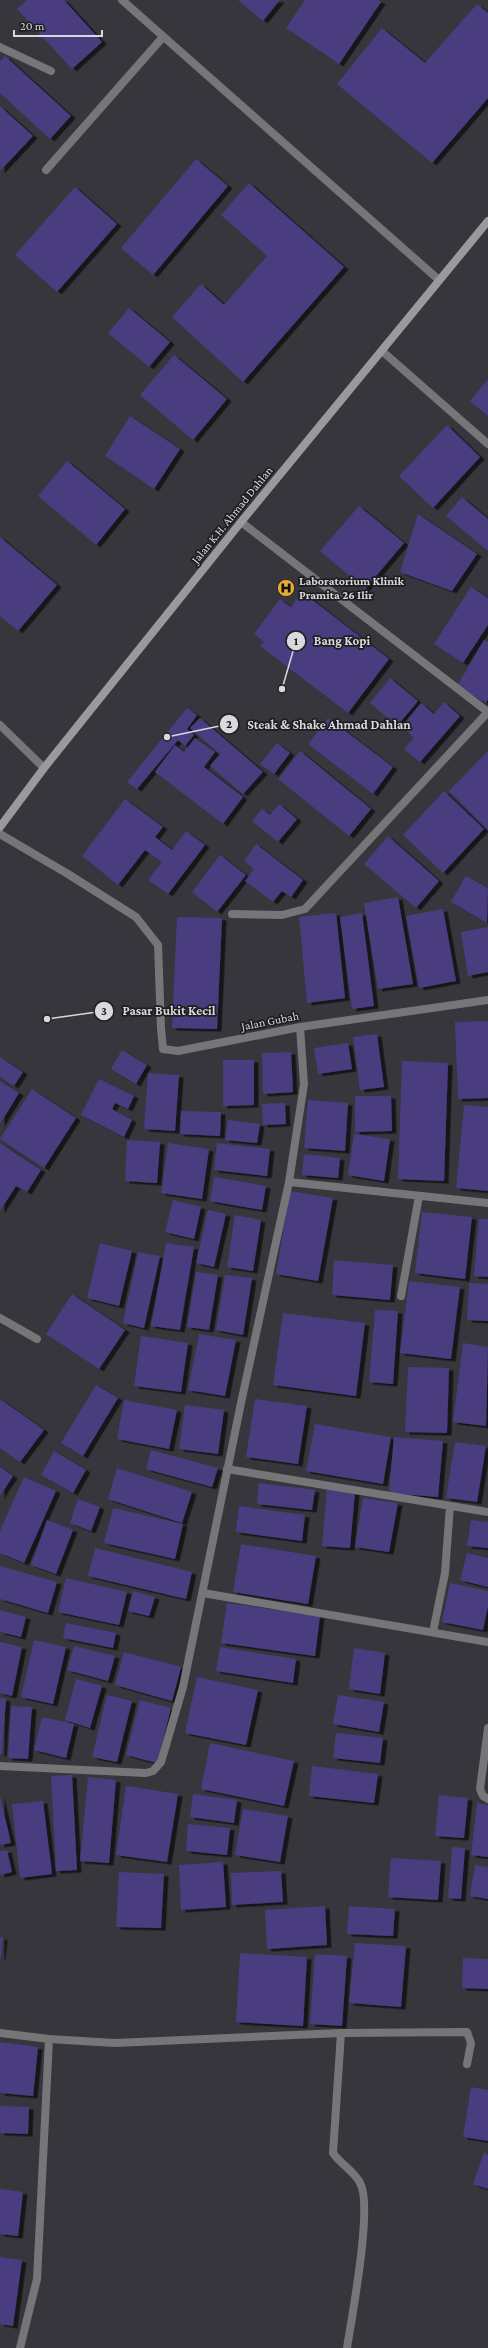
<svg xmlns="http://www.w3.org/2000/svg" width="488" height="2348" viewBox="0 0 488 2348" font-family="'Crimson Pro',serif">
	<defs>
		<filter id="shadow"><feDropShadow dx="4.5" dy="2.5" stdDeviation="0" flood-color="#0009"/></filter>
	</defs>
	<rect width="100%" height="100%" fill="#36363c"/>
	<path fill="#4a3c80" filter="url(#shadow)" d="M27,0h37l38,42 -30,27 -55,-60z
		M238,0h42l-17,21z
		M305,0h73l3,2 -42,62 -53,-36z
		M477,4l11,9v85l-56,65 -95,-79 45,-56 43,35z
		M5,56l66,60 -21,23 -50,-46v-32z
		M0,106l33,30 -33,35z
		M196,159l32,27 -75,89 -32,-27z
		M249,183l95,84 -101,115 -71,-65 29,-33 23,21 43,-49 -46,-41z
		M75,187l42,37 -60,68 -42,-37z
		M129,308l41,34 -21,25 -41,-34z
		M174,355l53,44 -34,41 -53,-45z
		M488,379v37l-18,-15z
		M130,416l50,33 -26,40 -49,-33z
		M447,425l33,32 -47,51 -34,-32z
		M67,461l58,48 -29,36 -58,-49z
		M462,497l26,22v32l-42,-35z
		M359,506l45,37 -39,46 -45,-38z
		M418,514l59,40 -25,37 -52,-19z
		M0,537l57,48 -39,46 -18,-15z
		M471,587l17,11v27l-25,38 -29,-19z
		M302,592l87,67 -41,54 -88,-67 4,-4 -10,-8 26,-35 11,8z
		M484,640l4,2v57l-2,4 -29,-17z
		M390,678l28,23 -21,25 -27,-23z
		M444,702l16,14 -40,46 -16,-13 10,-11 -12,-12 19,-23 13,11z
		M187,708l10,7 -10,14 7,6 -9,11 -7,-6 -41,49 -10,-7z
		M200,718l63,54 -20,22 -33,-28 10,-12 -30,-26z
		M328,718l65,49 -20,27 -65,-50z
		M195,738l20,14 -11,15 39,30 -20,27 -68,-52 20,-27 9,7z
		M277,743l13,10 -16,21 -14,-10z
		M300,751l71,58 -22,27 -71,-57z
		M488,751v79l-39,-39z
		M444,791l40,38 -41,44 -40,-38z
		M125,799l38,28 -8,10 17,13 14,-19 19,14 -37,49 -20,-14 14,-18 -17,-12 -27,35 -36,-29z
		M279,804l18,15 -19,23 -26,-21 10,-12 8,6z
		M388,836l51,45 -23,27 -52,-44z
		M256,844l47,36 -12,17 -9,-6 -9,11 -28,-21 9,-12 -10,-8z
		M220,855l26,20 -29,37 -25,-20z
		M466,876l22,12 -1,35 -36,-21z
		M398,897l15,87 -35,5 -14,-86z
		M443,909l13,72 -37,7 -13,-72z
		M336,913l9,85 -38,5 -8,-86z
		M362,913l12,93 -22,3 -12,-92z
		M177,917l45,1 -5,111 -45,-1z
		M488,927v45l-20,4 -7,-44z
		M488,1021v77l-30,1 -3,-77z
		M377,1034l7,53 -24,3 -7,-53z
		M348,1043l4,26 -34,5 -4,-26z
		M122,1050l25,15 -11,19 -25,-15z
		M291,1052l2,40 -30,2 -1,-41z
		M0,1057l23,15 -9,14 -14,-9z
		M223,1060h31v45l-31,1z
		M402,1061l46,2 -4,118 -46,-2z
		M148,1073l31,2 -4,56 -31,-2z
		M99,1079l35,17 -6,13 -13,-6 -3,6 20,11 -8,17 -43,-22z
		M0,1081l19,12 -19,31z
		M32,1089l44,29 -32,50 -44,-29z
		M355,1096h36l1,35 -37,1z
		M308,1100l40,3 -3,48 -41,-3z
		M285,1103l1,21 -23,1 -1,-21z
		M464,1105l24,2v84l-32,-3z
		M181,1111l40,1 -1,24 -40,-2z
		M228,1120l32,4 -3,19 -32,-3z
		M354,1134l36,5 -6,42 -36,-6z
		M127,1140l33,2 -3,41 -32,-2z
		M0,1143l41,27 -14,22 -11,-6 -16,25z
		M168,1143l41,6 -7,50 -41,-6z
		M217,1143l53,6 -3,27 -53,-6z
		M304,1154l36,4 -2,20 -36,-3z
		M214,1177l52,9 -4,24 -52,-9z
		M290,1191l43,7 -15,83 -42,-7z
		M173,1200l28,7 -7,32 -29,-7z
		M208,1210l18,4 -12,53 -18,-4z
		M422,1212l50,5 -7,62 -50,-6z
		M235,1215l26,5 -8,51 -26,-4z
		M479,1219h9v58l-14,-1z
		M100,1243l32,8 -13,55 -32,-8z
		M166,1243l28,4 -14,83 -29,-4z
		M138,1252l22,4 -16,72 -21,-5z
		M334,1260l59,5 -3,35 -58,-5z
		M196,1272l22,3 -9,55 -22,-3z
		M225,1275l27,3 -9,57 -27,-5z
		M409,1281l51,6 -9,72 -51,-6z
		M469,1283l19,1v37l-21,-1z
		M72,1294l53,36 -26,39 -53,-35z
		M375,1310l23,1 -5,73 -24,-2z
		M283,1313l82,10 -9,73 -83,-11z
		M199,1334l37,6 -11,56 -37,-6z
		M141,1336l47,7 -7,49 -47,-6z
		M463,1343l25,4 -2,79 -33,-4z
		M408,1367l41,1 -2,65 -42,-1z
		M96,1385l22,13 -35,58 -22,-13z
		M0,1399l44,31 -24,32 -20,-14z
		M255,1399l52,7 -9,58 -52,-7z
		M124,1400l53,10 -8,39 -52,-10z
		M185,1405l39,5 -6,44 -39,-5z
		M315,1424l76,13 -8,47 -77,-13z
		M394,1437l49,4 -5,56 -49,-4z
		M455,1442l31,4 -9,56 -31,-4z
		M151,1450l67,18 -6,19 -66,-18z
		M54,1451l32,19 -13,23 -32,-18z
		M0,1467l13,9 -13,20z
		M117,1468l75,24 -10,31 -74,-24z
		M24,1477l32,14 -32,72 -24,-10v-22z
		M259,1483l56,7 -3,20 -55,-6z
		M327,1489l28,3 -5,56 -28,-2z
		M363,1498l35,5 -9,49 -34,-5z
		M78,1499l22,8 -9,24 -21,-8z
		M239,1506l66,9 -3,26 -66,-9z
		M113,1508l70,16 -8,35 -71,-16z
		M47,1520l26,10 -17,44 -25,-9z
		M471,1520l17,2v26l-21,-2z
		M241,1544l75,12 -8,48 -75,-12z
		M95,1548l97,24 -6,27 -98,-23z
		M467,1553l21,5v29l-28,-7z
		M0,1566l57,16 -9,31 -48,-14z
		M66,1578l61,14 -8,33 -61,-13z
		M450,1583l38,8v15l-5,24 -41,-8z
		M133,1591l22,6 -6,19 -21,-5z
		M227,1603l93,13 -5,40 -94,-13z
		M0,1610l26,7 -5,20 -21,-5z
		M66,1623l50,10 -3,15 -50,-10z
		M34,1640l32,7 -13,57 -32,-7z
		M0,1642l22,5 -10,49 -12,-3z
		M74,1646l41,10 -7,25 -41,-11z
		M220,1647l76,12 -3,24 -77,-12z
		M354,1648l31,5 -5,41 -31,-5z
		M124,1652l57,15 -9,34 -57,-16z
		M197,1677l61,13 -12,55 -61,-12z
		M76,1679l26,7 -12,42 -25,-8z
		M107,1695l25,6 -15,61 -25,-5z
		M338,1695l46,7 -5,30 -46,-8z
		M0,1698l6,1 -4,55h-2z
		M140,1700l31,8 -14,55 -31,-8z
		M11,1706l21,1 -4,52 -20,-1z
		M42,1717l32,7 -8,34 -32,-8z
		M336,1733l47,5 -3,25 -47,-5z
		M210,1743l84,18 -10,45 -83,-17z
		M312,1766l66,8 -4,29 -65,-7z
		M72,1775l5,95 -21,1 -5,-95z
		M88,1777l28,3 -7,83 -29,-2z
		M126,1786l52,8 -11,68 -51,-7z
		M193,1794l44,6 -3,23 -44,-6z
		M439,1795l29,3 -4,40 -29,-2z
		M0,1796l11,47 -11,2z
		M43,1801l9,73 -32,4 -8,-74z
		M477,1803l11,2v52l-17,-2z
		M243,1809l45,7 -8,46 -45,-7z
		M188,1824l42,4 -3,27 -41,-4z
		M452,1847l13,1 -4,51 -13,-1z
		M7,1850l5,22 -12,3v-24z
		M391,1858l50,3 -3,39 -50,-3z
		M223,1862l3,45 -45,3 -2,-45z
		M475,1865l13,2v32l-18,-3z
		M281,1871l2,31 -51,3 -1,-32z
		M119,1872l45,2 -3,54 -45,-1z
		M325,1906l2,39 -60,4 -2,-39z
		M349,1906l46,3 -2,27 -46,-2z
		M0,1937l3,1 -2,20h-1z
		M355,1943l51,3 -5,61 -52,-4z
		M240,1953l67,4 -4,69 -67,-4z
		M315,1954l32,2 -5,70 -32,-2z
		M463,1958l25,1v30l-26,-1z
		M0,2042l38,5 -5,49 -33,-3z
		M471,2087l17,3v51l-25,-4z
		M0,2106l29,1 -1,27 -28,-1z
		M484,2153l4,2v34l-15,-5z
		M0,2189l23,3 -5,44 -18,-2z
		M0,2257l22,3 -9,66 -13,-2z"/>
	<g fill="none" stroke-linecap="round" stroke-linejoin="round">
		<path stroke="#767679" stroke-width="8" d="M227,1469l261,43"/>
		<path stroke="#767679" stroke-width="8" d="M122,0l317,280
			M0,47l51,24
			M46,170l117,-133
			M382,351l106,93
			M241,522l247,190
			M0,725l44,43
			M0,834l68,40 68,43 22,28 3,83 2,21 15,2 122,-24 188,-27
			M232,914l50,1 23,-6 183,-197
			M289,1182l199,21
			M401,1296l18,-100
			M0,1318l37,21
			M203,1593l285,49
			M433,1632l12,-59 5,-67
			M488,1728l-8,61 3,7 5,3
			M0,1766l146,7 7,-2 8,-9 22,-75 58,-284 48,-221 15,-98 -4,-57
			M0,2033l49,6 -12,240 -17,69
			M341,2033l126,-1 4,11 -4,21
			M49,2039l66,4 226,-10 -8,120c8,12 23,19 28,32 11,25 -9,131 -14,163"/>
		<path stroke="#9a999e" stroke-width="8" d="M0,827l44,-59 197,-246 247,-301"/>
	</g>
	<defs>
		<symbol id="hospital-disc" viewBox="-11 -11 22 22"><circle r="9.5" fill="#e7ac36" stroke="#1e1d20"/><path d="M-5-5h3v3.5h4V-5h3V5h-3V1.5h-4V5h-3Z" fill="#111"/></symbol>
	</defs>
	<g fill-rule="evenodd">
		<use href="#hospital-disc" x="276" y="578" width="20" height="20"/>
	</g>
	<g text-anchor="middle" stroke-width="3.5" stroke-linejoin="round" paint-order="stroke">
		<g font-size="12" fill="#d9d9dd" stroke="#1e1d20">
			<text transform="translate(232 515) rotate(-51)" y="4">Jalan K.H. Ahmad Dahlan</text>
			<text transform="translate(270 1021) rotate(-11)" y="4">Jalan Gubah</text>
		</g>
		<g font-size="12" font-weight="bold" fill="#d9d9dd" stroke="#1e1d20" text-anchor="start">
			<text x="299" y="585">Laboratorium Klinik<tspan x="299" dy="14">Pramita 26 Ilir</tspan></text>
		</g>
	</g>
	<path fill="none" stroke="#d9d9dd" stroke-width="1.5" d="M282 689L296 641M167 737L229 724M47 1019L104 1011"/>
	<g fill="#d9d9dd" stroke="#1e1d20" stroke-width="1.5">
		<circle cx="282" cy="689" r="4"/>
		<circle cx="167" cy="737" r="4"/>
		<circle cx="47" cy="1019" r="4"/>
		<circle cx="296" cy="641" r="10"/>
		<circle cx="229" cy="724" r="10"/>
		<circle cx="104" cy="1011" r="10"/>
	</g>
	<g font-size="12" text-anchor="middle" font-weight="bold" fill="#111">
		<text x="296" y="645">1</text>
		<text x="229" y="728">2</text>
		<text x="104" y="1015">3</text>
	</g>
	<g font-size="13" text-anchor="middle" font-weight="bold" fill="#d9d9dd" stroke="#1e1d20" stroke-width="3.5" stroke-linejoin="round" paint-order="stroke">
		<text x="342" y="645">Bang Kopi</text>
		<text x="329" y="729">Steak &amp; Shake Ahmad Dahlan</text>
		<text x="169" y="1015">Pasar Bukit Kecil</text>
	</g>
	<path d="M14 30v6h88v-6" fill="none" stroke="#d9d9dd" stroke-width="2"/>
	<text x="20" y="30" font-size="12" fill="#d9d9dd" stroke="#1e1d20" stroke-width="3" paint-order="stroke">20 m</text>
</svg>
